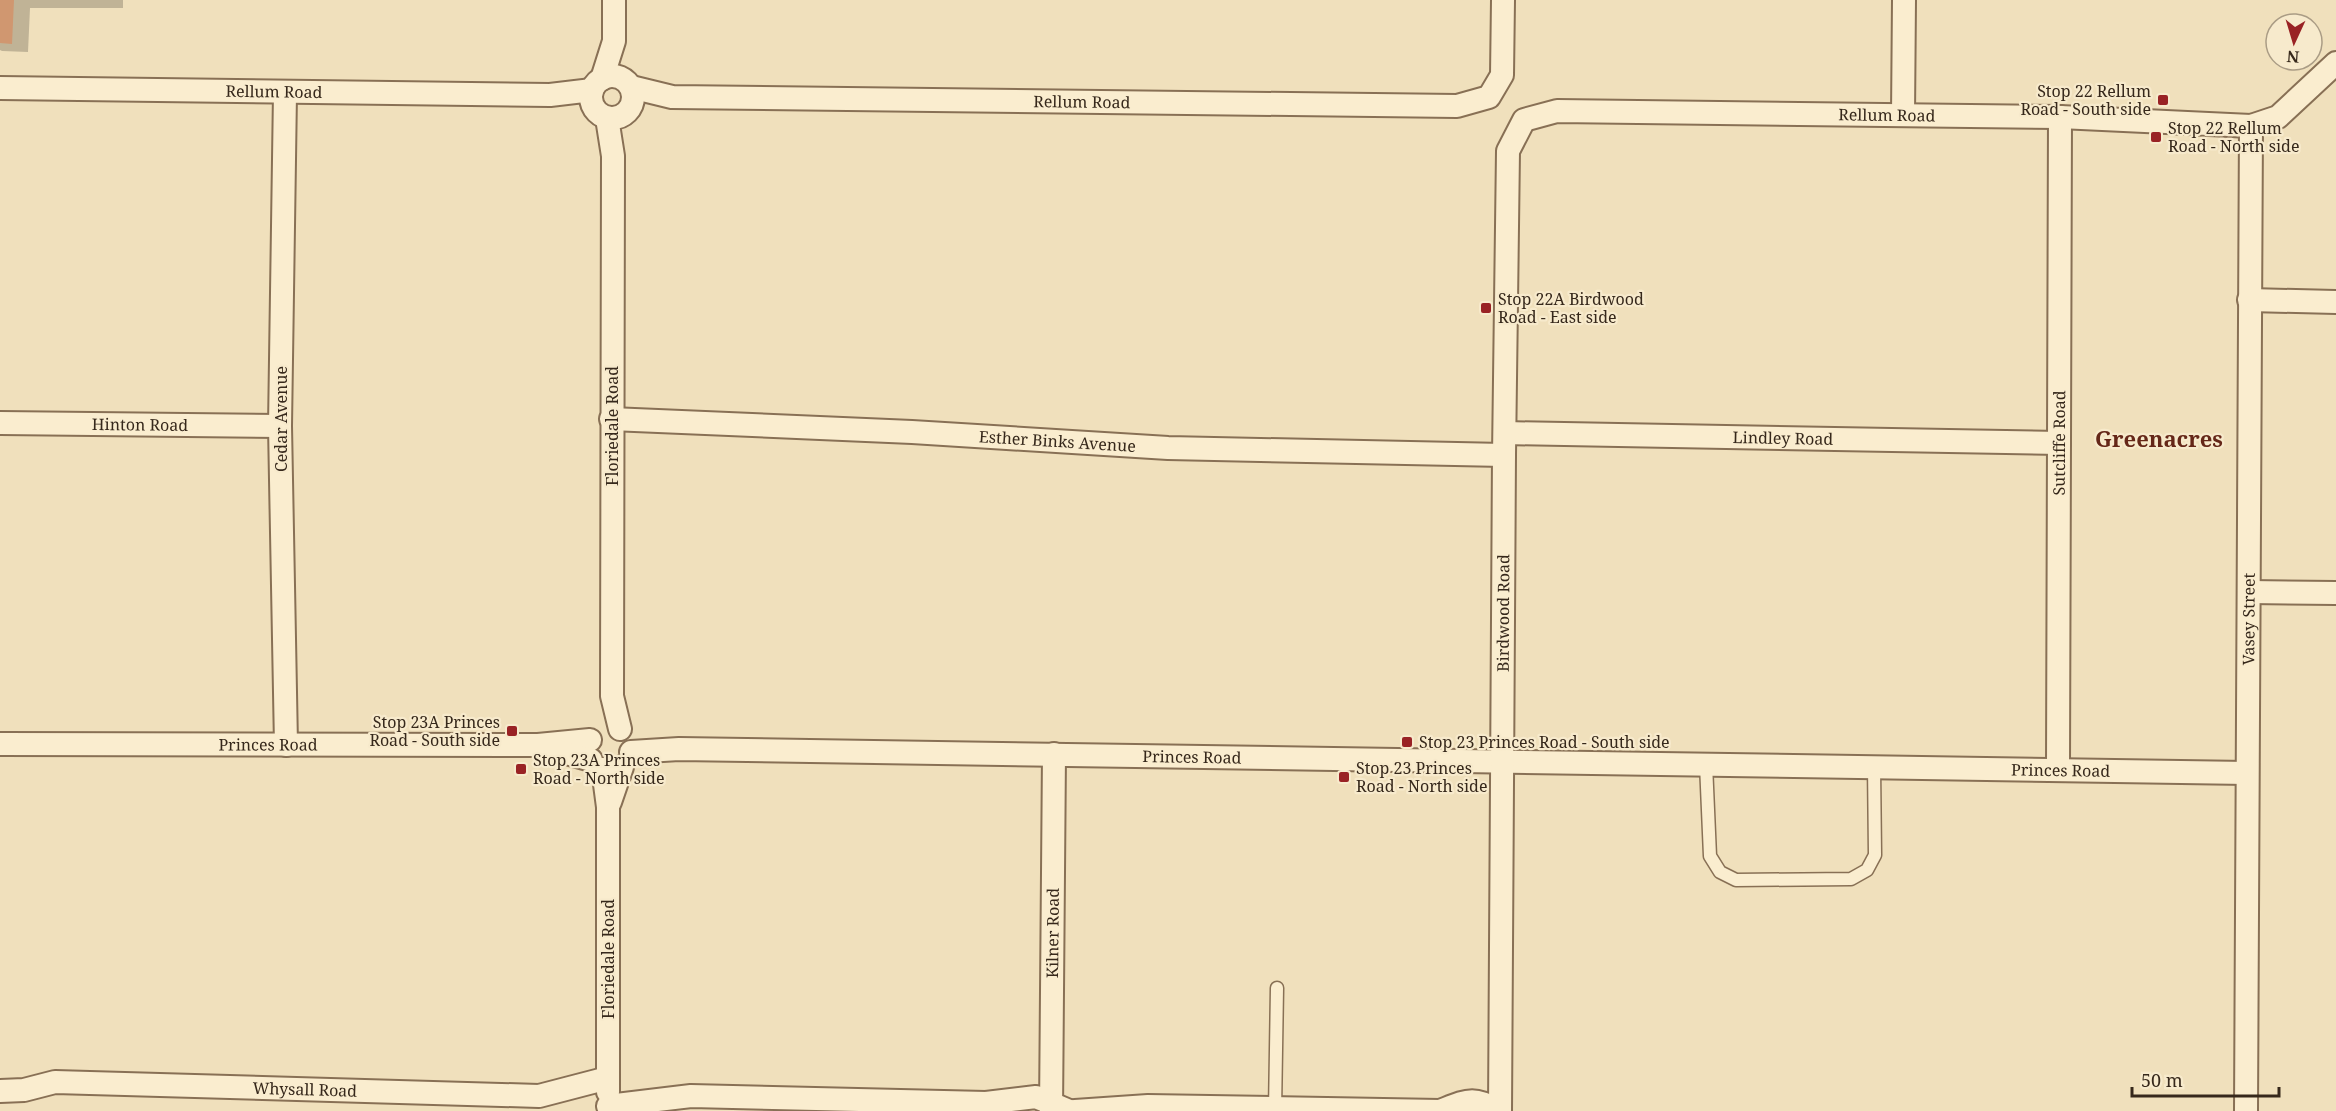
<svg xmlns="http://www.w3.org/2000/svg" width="2336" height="1111" viewBox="0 0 2336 1111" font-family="'Noto Serif',serif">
	<rect width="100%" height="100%" fill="#f0e0bc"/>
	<path fill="#0003" d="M0,0h123v8h-93l-2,44 -26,-1 -2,-1z"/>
	<path fill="#d09770" d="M0,0h14l-2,44 -12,-1z"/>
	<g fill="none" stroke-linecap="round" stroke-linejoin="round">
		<defs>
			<path id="lane" d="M1706,764l4,92 10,16 16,8 115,-1 16,-9 8,-15 -1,-89
				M1275,1111l2,-123"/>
			<g id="street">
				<circle cx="612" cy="97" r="21"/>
				<path d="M602,79l12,-38v-41"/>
				<path id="s1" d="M631,87l41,10 785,9 32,-9 13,-22 1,-75"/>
				<path id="s2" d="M0,88l550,7 42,-5"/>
				<path d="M285,93l-5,333 6,319"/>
				<path d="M1903,115l1,-115"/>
				<path d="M607,118l6,38 -1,540 8,33"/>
				<path d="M2249,300l87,2"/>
				<path id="s3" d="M611,419l301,13 256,16 336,7"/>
				<path id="s4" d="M0,423l280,3"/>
				<path id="s5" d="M1505,433l554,10"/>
				<path d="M2249,592l87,1"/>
				<path id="s6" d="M0,744l538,1 52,-5"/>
				<path d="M552,749l39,11"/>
				<path id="s7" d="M631,752l48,-3 1568,24"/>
				<path d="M603,769l5,38v285"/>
				<path id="s8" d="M2058,770l2,-653"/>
				<path d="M610,802l12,-35"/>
				<path id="s9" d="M0,1091l24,-1 31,-8 484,14 69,-18"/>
				<path d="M608,1106l83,-10 295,7 50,-6 33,14"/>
				<path id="s10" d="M1051,1111l3,-357"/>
				<path d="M1075,1111l73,-5 292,5c28,-11 33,-15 60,0"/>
				<path id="s11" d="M1500,1111l4,-656 4,-304 16,-31 33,-9 503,6 191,9 27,-9 58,-54"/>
				<path id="s12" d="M2246,1111l5,-985"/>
			</g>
		</defs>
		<use href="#lane" stroke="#887055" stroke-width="15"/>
		<use href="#street" stroke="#887055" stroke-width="26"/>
		<use href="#lane" stroke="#faedcf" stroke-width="12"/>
		<use href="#street" stroke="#faedcf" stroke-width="22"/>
	</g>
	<g fill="#992224" stroke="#f7eacc" stroke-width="2">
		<rect x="2157" y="94" width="12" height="12" rx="3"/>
		<rect x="2150" y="131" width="12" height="12" rx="3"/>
		<rect x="1480" y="302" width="12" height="12" rx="3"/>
		<rect x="506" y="725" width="12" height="12" rx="3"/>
		<rect x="1401" y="736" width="12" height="12" rx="3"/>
		<rect x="515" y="763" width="12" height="12" rx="3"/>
		<rect x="1338" y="771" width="12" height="12" rx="3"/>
	</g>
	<g text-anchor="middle" stroke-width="4.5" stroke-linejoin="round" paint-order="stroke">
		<g font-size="16" fill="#36281b" stroke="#f7eacc" text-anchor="start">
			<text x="2151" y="97" text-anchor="end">Stop 22 Rellum<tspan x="2151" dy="18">Road - South side</tspan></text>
			<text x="2168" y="134">Stop 22 Rellum<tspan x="2168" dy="18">Road - North side</tspan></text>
			<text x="1498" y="305">Stop 22A Birdwood<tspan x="1498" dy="18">Road - East side</tspan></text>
			<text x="500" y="728" text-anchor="end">Stop 23A Princes<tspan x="500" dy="18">Road - South side</tspan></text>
			<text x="1419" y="748">Stop 23 Princes Road - South side</text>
			<text x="533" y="766">Stop 23A Princes<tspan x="533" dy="18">Road - North side</tspan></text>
			<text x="1356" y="774">Stop 23 Princes<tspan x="1356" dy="18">Road - North side</tspan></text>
		</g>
		<g font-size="16" fill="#36281b" stroke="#f7eacc">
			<text dy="6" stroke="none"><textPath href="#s2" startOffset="274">Rellum Road</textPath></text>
			<text dy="6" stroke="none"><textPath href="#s1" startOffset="452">Rellum Road</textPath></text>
			<text dy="6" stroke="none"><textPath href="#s11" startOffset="1359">Rellum Road</textPath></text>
			<text transform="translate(281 419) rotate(-90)" y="6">Cedar Avenue</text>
			<text dy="6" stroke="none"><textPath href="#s4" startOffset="140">Hinton Road</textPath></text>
			<text transform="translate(612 426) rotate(-90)" y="6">Floriedale Road</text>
			<text dy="6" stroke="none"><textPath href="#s5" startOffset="278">Lindley Road</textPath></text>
			<text dy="6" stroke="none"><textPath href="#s3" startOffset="447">Esther Binks Avenue</textPath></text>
			<text dy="6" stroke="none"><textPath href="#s8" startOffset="327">Sutcliffe Road</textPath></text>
			<text dy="6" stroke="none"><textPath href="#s11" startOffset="498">Birdwood Road</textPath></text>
			<text dy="6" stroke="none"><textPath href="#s12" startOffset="492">Vasey Street</textPath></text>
			<text dy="6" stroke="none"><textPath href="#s6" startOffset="268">Princes Road</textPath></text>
			<text dy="6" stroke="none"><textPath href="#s7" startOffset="561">Princes Road</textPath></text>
			<text dy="6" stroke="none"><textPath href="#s7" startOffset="1430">Princes Road</textPath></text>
			<text dy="6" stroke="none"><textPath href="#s10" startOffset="178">Kilner Road</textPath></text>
			<text transform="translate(608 959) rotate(-90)" y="6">Floriedale Road</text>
			<text dy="6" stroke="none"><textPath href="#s9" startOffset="306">Whysall Road</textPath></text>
		</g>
		<g font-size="22" font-weight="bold" fill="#652718" stroke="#f7eacc">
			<text x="2159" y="447">Greenacres</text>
		</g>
	</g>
	<g transform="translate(2294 42) rotate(184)"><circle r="28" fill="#f7eacc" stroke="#aa9c85" stroke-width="1.5"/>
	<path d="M0-4.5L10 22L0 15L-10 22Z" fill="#992224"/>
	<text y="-9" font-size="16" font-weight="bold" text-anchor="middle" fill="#36281b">N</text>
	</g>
	<path d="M2132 1087v9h147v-9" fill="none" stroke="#36281b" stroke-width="3"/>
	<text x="2141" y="1087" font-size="18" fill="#36281b" stroke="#f7eacc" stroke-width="4.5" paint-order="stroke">50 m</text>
</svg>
